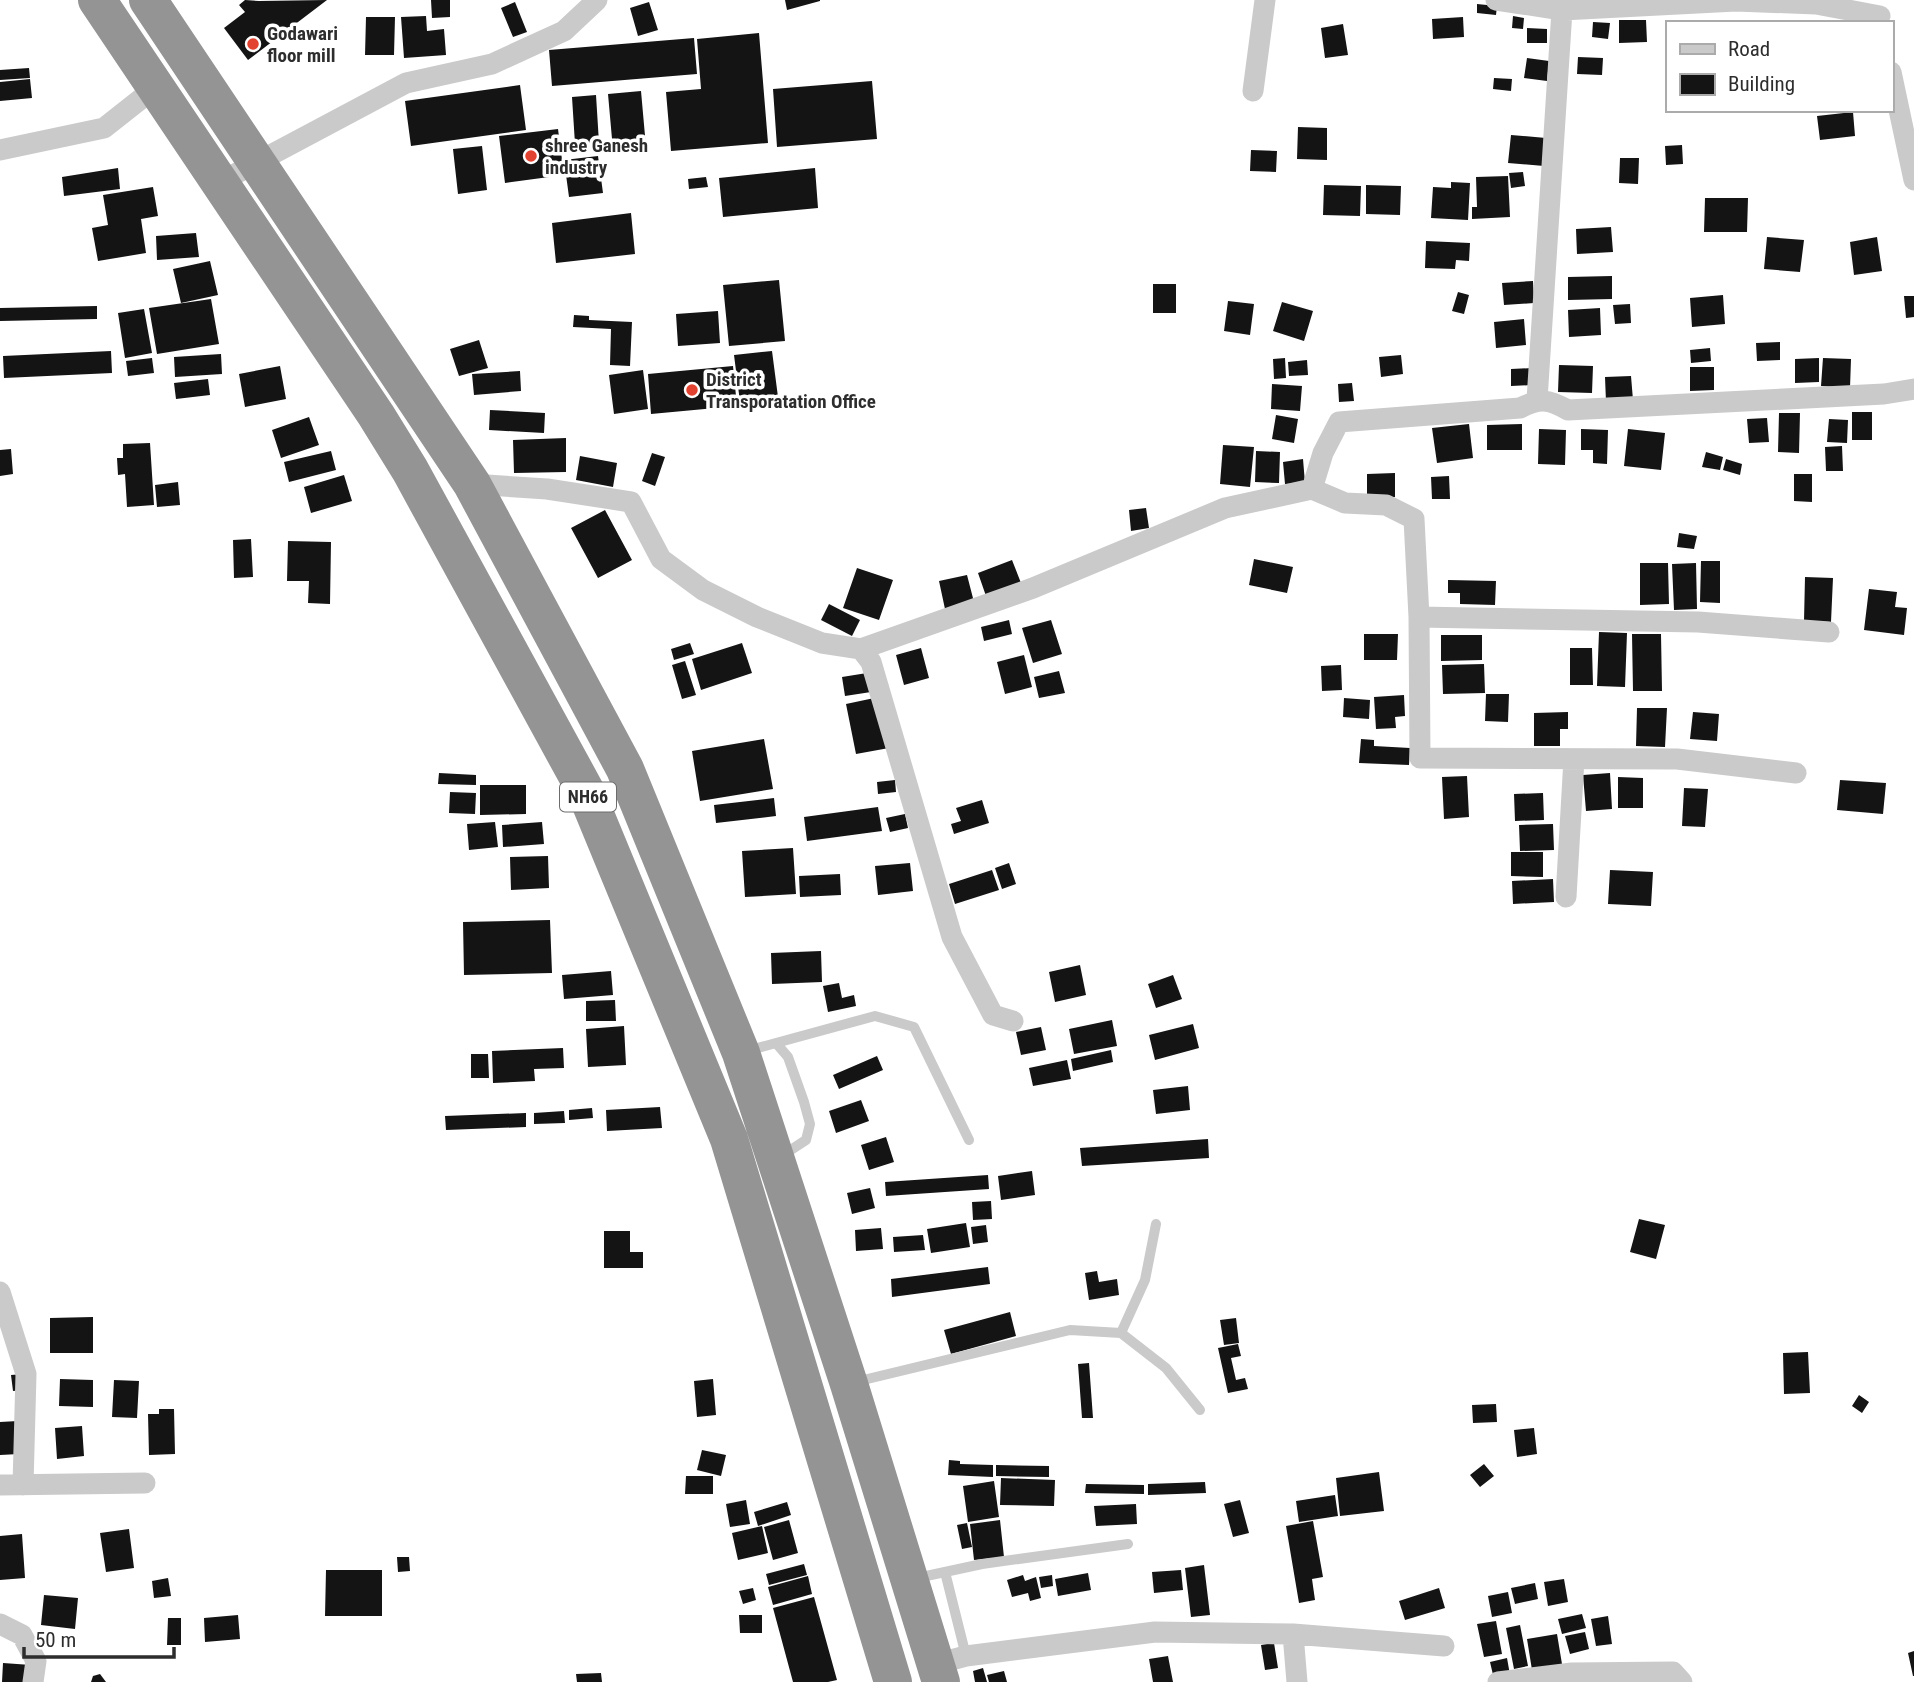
<svg xmlns="http://www.w3.org/2000/svg" width="1914" height="1682" viewBox="0 0 1914 1682" font-family="'Roboto Condensed',sans-serif">
	<rect width="100%" height="100%" fill="#fff"/>
	<path fill="#141414" d="M245,0l14,1 68,-1 -79,60 -24,-32 21,-16 -6,-7z
		M431,0h19v17l-18,1z
		M785,0h35v1l-33,9z
		M515,2l12,30 -14,5 -12,-29z
		M649,2l9,28 -20,6 -8,-28z
		M1477,4l20,2 -1,9 -19,-2z
		M426,16l1,15 17,-2 2,26 -42,3 -3,-41z
		M1513,16l11,2 -1,11 -11,-1z
		M366,17h29l-1,38h-29z
		M1463,17l1,20 -31,2 -1,-20z
		M1619,20h27l1,22 -28,1z
		M1593,22l17,1 -2,16 -16,-2z
		M1343,24l5,31 -23,3 -4,-30z
		M1527,28l20,1v14h-20z
		M759,33l9,110 -97,8 -5,-59 35,-3 -4,-50z
		M694,38l3,36 -145,12 -3,-36z
		M1578,57l25,1 -1,17 -25,-1z
		M1527,58l22,3 -2,20 -23,-3z
		M29,68l1,10 -30,2v-10z
		M1494,78l18,1 -1,12 -18,-2z
		M30,79l2,19 -32,3v-19z
		M872,81l5,58 -100,8 -4,-58z
		M520,85l6,45 -115,16 -6,-45z
		M641,91l5,56 -33,3 -5,-56z
		M596,95l3,48 -24,1 -3,-47z
		M1853,112l2,24 -35,4 -3,-24z
		M1298,127l29,1v32l-30,-1z
		M558,129l6,46 -59,8 -6,-47z
		M1511,135l35,3 -2,28 -36,-3z
		M1682,145l1,19 -17,1 -1,-19z
		M482,146l5,44 -29,4 -5,-45z
		M1251,150l26,1 -1,21 -26,-1z
		M598,156l5,37 -34,4 -5,-37z
		M1620,158h19l-1,26 -19,-1z
		M118,168l2,21 -56,7 -2,-19z
		M815,168l3,40 -95,9 -4,-39z
		M1523,172l2,14 -14,2 -2,-15z
		M1508,176l2,41 -38,2v-12h5l-1,-30z
		M706,177l2,10 -19,2 -1,-10z
		M1451,182l19,1 -2,37 -37,-2 2,-31 18,1z
		M1324,185l37,1 -1,30 -37,-1z
		M1366,185l35,1 -1,29 -34,-1z
		M153,187l5,29 -17,3 5,34 -48,8 -6,-33 16,-3 -5,-30z
		M1705,198h43l-1,34h-43z
		M631,213l4,41 -79,9 -4,-40z
		M1611,227l2,25 -36,2 -1,-25z
		M196,233l3,24 -42,3 -1,-24z
		M1767,237l37,3 -4,32 -36,-3z
		M1877,237l5,34 -28,4 -4,-33z
		M1426,241l44,2 -1,18 -13,-1 -1,9 -30,-1z
		M210,261l8,34 -37,8 -8,-34z
		M1612,276v23l-44,1v-23z
		M779,280l6,61 -56,5 -6,-61z
		M1533,281l1,22 -30,2 -2,-22z
		M1153,284h23v29h-23z
		M1458,292l11,3 -5,19 -12,-3z
		M1723,295l2,29 -33,3 -2,-29z
		M1904,296h10v21l-8,1z
		M211,299l8,45 -62,10 -8,-46z
		M1228,301l26,3 -4,31 -26,-4z
		M1282,302l31,9 -9,30 -31,-10z
		M1630,304l1,19 -16,1 -2,-19z
		M97,306v13l-97,2v-13z
		M1600,308l1,27 -32,2 -1,-27z
		M144,309l8,44 -27,5 -7,-45z
		M718,311l2,32 -42,3 -2,-32z
		M574,315l15,1v4l43,2 -2,44 -20,-1 1,-36 -38,-2z
		M1524,319l2,26 -30,3 -2,-26z
		M479,340l9,28 -29,8 -9,-27z
		M1780,342v18l-23,1 -1,-18z
		M1710,348l1,13 -20,2 -1,-13z
		M111,351l1,22 -108,5 -1,-22z
		M772,351l6,46 -38,5 -6,-47z
		M221,354l1,20 -47,3 -1,-20z
		M1401,355l2,19 -22,3 -2,-20z
		M152,358l2,15 -26,3 -2,-15z
		M1285,358l1,20 -12,1 -1,-20z
		M1819,358v24l-24,1v-24z
		M1823,358l28,1 -1,29 -29,-2z
		M1307,360l1,15 -19,1 -1,-14z
		M1559,365l34,1 -1,27 -34,-1z
		M280,366l6,33 -41,8 -6,-33z
		M733,366l4,40 -86,8 -3,-40z
		M1690,367h24v23l-24,1z
		M1532,368v17l-21,1v-17z
		M643,370l5,39 -34,5 -5,-39z
		M520,371l1,20 -47,4 -2,-21z
		M1631,376l2,24 -27,2 -1,-25z
		M208,379l2,16 -34,4 -2,-16z
		M1352,383l2,18 -15,1 -1,-18z
		M1272,384l30,2 -2,25 -29,-2z
		M490,410l55,3 -1,20 -55,-3z
		M1852,412h20v28h-20z
		M1779,413h21l-1,40 -21,-1z
		M1276,415l22,4 -4,24 -22,-4z
		M309,417l10,28 -38,13 -9,-28z
		M1767,418l2,24 -20,1 -2,-24z
		M1829,419l19,1 -1,23 -20,-1z
		M1469,424l4,34 -36,5 -5,-35z
		M1522,424v26h-35v-25z
		M1539,429l27,1 -1,35 -27,-1z
		M1581,429l27,1 -1,34 -14,-1v-13h-12z
		M1628,429l37,4 -4,37 -37,-4z
		M566,438v34l-52,1 -1,-33z
		M150,443l4,62 -27,2 -2,-33 -7,1 -1,-17h6v-14z
		M1223,445l31,2 -4,40 -30,-3z
		M1842,446l1,25h-17l-1,-24z
		M11,449l2,25 -13,2v-26z
		M331,451l5,19 -47,12 -5,-20z
		M1256,451l24,1 -1,31 -24,-1z
		M1706,452l17,5 -3,13 -18,-3z
		M652,453l13,4 -10,29 -13,-5z
		M580,456l37,7 -4,24 -37,-7z
		M1303,459l2,24 -20,1 -2,-22z
		M1726,459l16,5 -2,11 -17,-5z
		M1395,473v24l-28,1v-24z
		M1794,474h18v28l-18,-1z
		M344,475l8,26 -41,12 -7,-26z
		M1449,476l1,23h-18l-1,-22z
		M178,482l2,23 -23,2 -2,-22z
		M1146,508l3,20 -18,3 -2,-21z
		M605,510l27,50 -34,18 -27,-50z
		M1679,533l18,3 -3,13 -17,-2z
		M251,539l2,38 -19,1 -1,-38z
		M288,541l43,1 -1,62 -22,-1 1,-22h-22z
		M1254,559l39,8 -6,26 -38,-8z
		M1012,560l9,23 -35,13 -8,-23z
		M1701,561h19v42l-20,-1z
		M1640,563h28l1,41 -29,1z
		M1696,563l1,46 -23,1 -2,-46z
		M857,568l36,12 -14,40 -36,-12z
		M967,575l7,27 -29,7 -6,-28z
		M1805,577l28,1 -2,44 -27,-1z
		M1448,580l48,1 -1,24 -35,-1v-11h-12z
		M1869,589l28,3 -2,15 12,1 -3,27 -40,-5z
		M829,604l31,16 -8,16 -31,-16z
		M1009,620l3,14 -28,7 -3,-14z
		M1051,620l11,34 -29,9 -11,-35z
		M1599,632l28,1 -2,54 -28,-1z
		M1364,634h34l-1,26h-33z
		M1632,634h29l1,57h-29z
		M1441,635h41v25l-41,1z
		M690,643l4,11 -20,6 -3,-11z
		M742,643l10,30 -51,17 -9,-31z
		M921,648l8,30 -25,7 -8,-30z
		M1570,648h22l1,37h-23z
		M1024,655l8,32 -27,7 -8,-32z
		M685,661l11,34 -14,4 -10,-34z
		M1484,664l1,29 -42,1 -1,-29z
		M1341,665l1,25 -20,1 -1,-25z
		M1059,671l6,22 -26,5 -5,-21z
		M867,673l4,19 -26,4 -3,-19z
		M1486,694h23l-1,28 -23,-1z
		M1404,695l1,21 -10,1 1,11 -20,1 -2,-32z
		M879,697l10,51 -33,6 -10,-50z
		M1344,698l26,2 -1,19 -26,-2z
		M1637,708h30l-2,39 -29,-1z
		M1568,712v17h-8v17h-26v-33z
		M1693,712l26,2 -2,27 -27,-2z
		M764,739l9,50 -73,12 -8,-50z
		M1361,739l13,1v6l36,2 -1,17 -50,-2z
		M439,773l37,2v10l-38,-1z
		M1610,773l2,36 -26,2 -3,-36z
		M1467,776l2,41 -25,2 -2,-42z
		M1618,777l25,1v30h-25z
		M895,780l1,12 -18,2 -1,-12z
		M1840,780l46,3 -3,31 -46,-4z
		M480,785h46v29l-46,1z
		M1684,788l24,1 -3,38 -23,-1z
		M450,792l26,1 -1,21 -26,-1z
		M1543,793l1,27 -29,1 -1,-27z
		M774,798l2,18 -60,7 -2,-18z
		M982,800l7,23 -35,11 -3,-10 10,-3 -5,-13z
		M878,807l4,24 -75,10 -3,-24z
		M905,814l3,14 -18,4 -4,-14z
		M495,822l3,25 -29,3 -2,-26z
		M542,822l2,22 -41,3 -1,-22z
		M1553,824l1,26 -34,1 -1,-26z
		M793,848l3,46 -51,3 -3,-46z
		M1511,852h32v25l-32,-1z
		M548,856l1,32 -38,2 -1,-33z
		M910,863l3,28 -35,4 -3,-29z
		M1009,863l7,21 -14,5 -7,-21z
		M992,870l7,20 -44,14 -6,-20z
		M1610,870l43,2 -2,34 -43,-2z
		M840,874l1,21 -41,2 -1,-21z
		M1553,879l1,23 -41,2 -1,-23z
		M550,920l2,53 -88,2 -1,-53z
		M821,951l1,31 -50,2 -1,-31z
		M1080,965l6,30 -31,7 -6,-30z
		M611,971l2,24 -49,4 -2,-24z
		M1173,975l9,24 -26,9 -8,-24z
		M839,983l3,15 12,-3 2,11 -28,6 -5,-26z
		M615,1000l1,21h-30v-20z
		M1112,1020l5,26 -43,8 -5,-25z
		M1193,1024l6,24 -44,12 -6,-25z
		M624,1026l2,39 -38,2 -2,-38z
		M1041,1027l5,23 -25,5 -5,-23z
		M563,1048l1,20 -30,1 1,12 -42,2 -1,-32z
		M1111,1050l2,12 -40,9 -2,-12z
		M471,1054h17l1,24h-18z
		M877,1056l6,14 -44,19 -6,-14z
		M1067,1060l4,19 -38,7 -4,-18z
		M1188,1086l2,24 -34,4 -3,-24z
		M861,1100l8,21 -33,12 -7,-22z
		M660,1107l2,21 -55,3 -1,-21z
		M592,1108l1,10 -24,2v-10z
		M564,1111l1,12 -31,1v-11z
		M526,1113v14l-80,3 -1,-14z
		M886,1137l8,25 -25,8 -8,-25z
		M1208,1139l1,19 -127,8 -2,-18z
		M1032,1171l3,24 -34,5 -3,-24z
		M988,1175l1,14 -103,7 -1,-14z
		M870,1188l5,20 -23,6 -5,-21z
		M991,1201l1,18 -19,1 -1,-18z
		M1639,1219l26,6 -9,34 -26,-7z
		M966,1223l4,24 -39,6 -4,-24z
		M986,1225l2,17 -15,2 -2,-17z
		M881,1228l2,21 -27,2 -1,-21z
		M604,1231h26v21h13v16h-39z
		M923,1235l2,15 -31,2 -1,-15z
		M988,1267l2,17 -98,13 -1,-18z
		M1097,1271l2,11 18,-3 2,16 -30,5 -4,-27z
		M1010,1312l6,24 -65,18 -7,-24z
		M93,1317v36h-43v-35z
		M1236,1318l3,25 -15,2 -4,-25z
		M1238,1344l3,12 -10,2 5,22 9,-2 3,11 -20,4 -10,-45z
		M1808,1352l2,41 -26,1 -1,-41z
		M1089,1363l4,55h-11l-4,-54z
		M23,1374l1,16 -11,1 -2,-16z
		M60,1379l33,1v27l-34,-1z
		M713,1379l3,36 -19,2 -3,-36z
		M114,1380l25,1 -2,37 -25,-1z
		M1859,1395l10,7 -7,11 -10,-7z
		M1496,1404l1,18 -24,1 -1,-18z
		M159,1409h15l1,45 -26,1 -1,-41h11z
		M18,1421l1,33 -19,1v-33z
		M82,1426l2,30 -27,3 -2,-31z
		M1534,1428l3,26 -20,3 -3,-27z
		M702,1450l24,5 -5,21 -24,-6z
		M949,1460l11,1v3l33,1v12l-45,-2z
		M1484,1464l10,12 -14,11 -10,-12z
		M996,1465l53,1v11l-53,-1z
		M1379,1472l5,39 -44,5 -4,-38z
		M686,1476h27v18h-28z
		M1001,1478l54,2 -1,26 -54,-1z
		M994,1481l5,36 -31,5 -5,-36z
		M1205,1482l1,11 -58,2v-11z
		M1086,1484l58,1v9l-59,-1z
		M1335,1495l3,21 -39,6 -3,-21z
		M746,1500l4,24 -20,3 -4,-23z
		M1240,1500l9,33 -16,4 -9,-33z
		M787,1502l4,13 -33,11 -4,-14z
		M1136,1504l1,20 -41,2 -2,-20z
		M789,1520l9,33 -25,7 -9,-33z
		M1000,1520l4,37 -30,3 -4,-36z
		M1313,1521l10,56 -11,2 3,21 -16,3 -13,-77z
		M967,1523l5,24 -10,2 -5,-24z
		M762,1526l6,27 -30,7 -6,-27z
		M129,1529l5,39 -28,4 -6,-39z
		M22,1534l3,44 -25,2v-44z
		M397,1557h12l1,14 -12,1z
		M804,1564l3,11 -38,10 -3,-11z
		M1204,1565l6,50 -19,2 -6,-49z
		M326,1570h56v46h-57z
		M1181,1570l2,20 -29,3 -2,-21z
		M1088,1573l3,17 -33,6 -3,-17z
		M1023,1575l2,6 11,-4 5,21 -11,3 -2,-8 -16,4 -5,-17z
		M1052,1575l1,11 -12,2 -2,-11z
		M808,1576l4,18 -39,11 -5,-18z
		M168,1578l3,18 -17,2 -2,-17z
		M1564,1579l4,23 -20,4 -4,-24z
		M1535,1583l3,16 -23,5 -4,-16z
		M753,1588l3,12 -13,4 -4,-13z
		M1439,1588l6,20 -40,12 -6,-19z
		M1508,1592l4,21 -20,4 -4,-21z
		M44,1595l34,3 -3,31 -34,-4z
		M814,1597l23,83 -9,2h-35l-20,-74z
		M1582,1614l4,14 -24,6 -4,-15z
		M238,1615l2,24 -35,3 -1,-24z
		M739,1615h23v18h-22z
		M1608,1616l4,28 -16,2 -5,-27z
		M168,1618h13v27h-14z
		M1496,1621l6,33 -18,3 -7,-33z
		M1520,1625l8,41 -14,3 -8,-41z
		M1585,1632l4,17 -19,5 -5,-18z
		M1557,1634l5,30 -30,6 -5,-31z
		M1274,1643l4,25 -13,2 -4,-25z
		M1914,1651v25h-1l-5,-23z
		M1168,1656l5,26h-20l-4,-23z
		M1507,1658l3,17 -16,4 -4,-17z
		M3,1663l28,2 -1,17h-28z
		M983,1668l4,14h-12l-2,-11z
		M1004,1671l3,11h-18l-2,-7z
		M601,1673l1,9h-25l-1,-8z
		M100,1674l6,8h-15l2,-6z"/>
	<g fill="none" stroke-linecap="round" stroke-linejoin="round">
		<path stroke="#cacaca" stroke-width="10" d="M776,1043l99,-27 39,11 55,113
			M747,1051l29,-8 12,14 16,45 6,22 -4,16 -23,15
			M1121,1333l24,-53 11,-56
			M855,1382l215,-52 51,3 45,35 34,42
			M945,1572l21,84
			M917,1578l65,-14 146,-20"/>
		<path stroke="#cacaca" stroke-width="21" d="M1496,0l66,10 174,-9 80,3 64,12
			M1891,72l23,108
			M1253,91l12,-91
			M0,150l104,-22 52,-41
			M220,182l186,-99 86,-19 72,-33 33,-31
			M1537,400l25,-390
			M472,484l75,5 84,13 30,57 42,31 54,27 65,26 39,6 172,-61 192,-80 87,-19 11,-36 16,-31 181,-14c20,-10 28,-9 48,2l316,-16 30,-5
			M1312,489l33,14 41,2 28,14 5,98 279,5 131,10
			M1419,617l1,141 257,1 119,14
			M861,649l10,13 81,275 41,78 20,6
			M1566,897l8,-138
			M0,1292l26,82 -3,111
			M0,1485l145,-2
			M0,1624l22,11 14,26 -3,21
			M1293,1634l151,12
			M936,1664l30,-8 189,-24 138,2 4,48
			M1498,1682l74,-9 101,-1 9,10"/>
		<path stroke="#949494" stroke-width="38" d="M97,0l279,415 34,55 175,320 144,349 164,543
			M148,0l324,484 153,285 116,284 108,331 92,298"/>
	</g>
	<g fill="#e24230" stroke="#fff" stroke-width="2.5">
		<circle cx="253" cy="44" r="7"/>
		<circle cx="531" cy="156" r="7"/>
		<circle cx="692" cy="390" r="7"/>
	</g>
	<g text-anchor="middle" stroke-width="7" stroke-linejoin="round" paint-order="stroke">
		<rect fill="#fff" stroke="#6c6c6c" stroke-width="2" x="560" y="782.5" width="56" height="29" rx="5"/>
		<g font-size="18" font-weight="bold" fill="#2d2d2d">
			<text x="588" y="803">NH66</text>
		</g>
		<g font-size="19" font-weight="bold" fill="#2d2d2d" stroke="#fff" text-anchor="start">
			<text x="267" y="40">Godawari<tspan x="267" dy="22">floor mill</tspan></text>
			<text x="545" y="152">shree Ganesh<tspan x="545" dy="22">industry</tspan></text>
			<text x="706" y="386">District<tspan x="706" dy="22">Transporatation Office</tspan></text>
		</g>
	</g>
	<rect x="1666" y="21" width="228" height="91" fill="#ffffff" stroke="#ababab" stroke-width="2"/>
	<rect x="1680" y="44" width="35" height="10" fill="#cacaca" stroke="#ababab" stroke-width="2"/>
	<text x="1728" y="56" font-size="21" fill="#2d2d2d">Road</text>
	<rect x="1680" y="74" width="35" height="21" fill="#141414" stroke="#ababab" stroke-width="2"/>
	<text x="1728" y="91" font-size="21" fill="#2d2d2d">Building</text>
	<path d="M24 1647v10h150v-10" fill="none" stroke="#2d2d2d" stroke-width="3.5"/>
	<text x="35" y="1647" font-size="21" fill="#2d2d2d" stroke="#ffffff" stroke-width="5" paint-order="stroke">50 m</text>
</svg>
